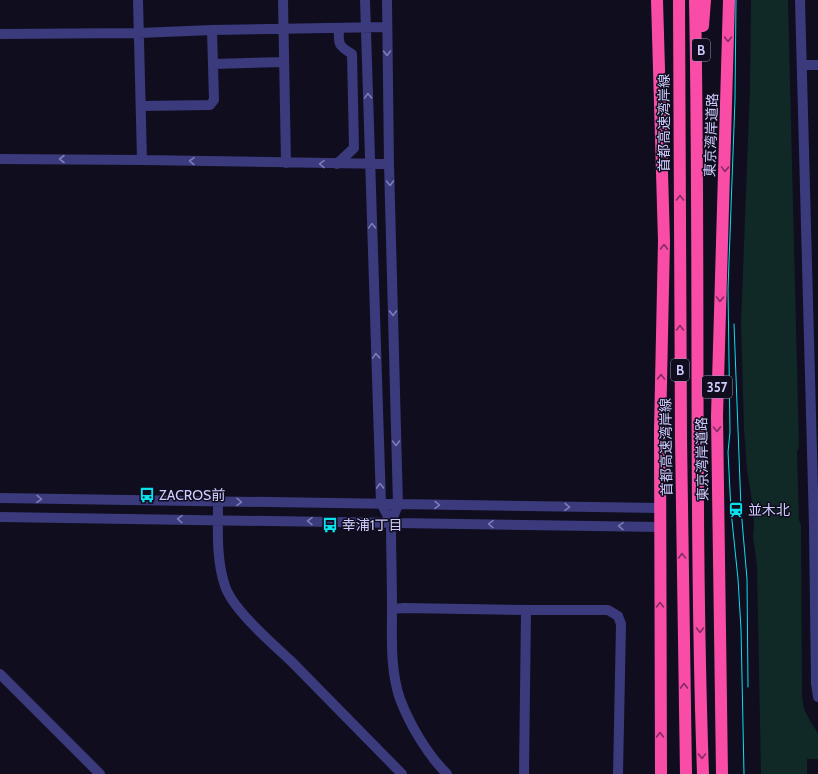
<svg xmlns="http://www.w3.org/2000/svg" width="818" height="774" viewBox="0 0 818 774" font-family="Cabin,'Noto Sans JP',sans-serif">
	<rect width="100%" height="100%" fill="#0f0d1e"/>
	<path fill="#102826" d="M751,0h37l11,448 -2,3 2,69 2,5 1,171 2,13 6,12 8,12v26h-11v15h-46l-4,-208 -4,-29 1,-12 -3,-31 -4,-24 -3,-41 -3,-106 9,-236z"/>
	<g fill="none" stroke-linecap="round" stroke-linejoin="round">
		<path stroke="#3a3a7c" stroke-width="10" d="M138,0l4,160
			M283,0l3,163
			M365,0l16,503 10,19
			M387,0l2,164 9,341 -7,17c0,29 1,57 1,86 0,30 -2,62 8,91 10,26 27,55 47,75
			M800,0l14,527 2,156 2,14
			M0,34l139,-1 73,-3 175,-3
			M213,64l71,-2
			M802,65h16
			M141,106l69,-1 4,-5 -2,-70
			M0,159l142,1 247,4
			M337,164l17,-16 -2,-94c-13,-8 -14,-9 -13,-25
			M0,498l660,10
			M218,502c0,28 -2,57 7,84 8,24 47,57 66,75 37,38 74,75 111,113
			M0,517l660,10
			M392,609l12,-1 122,2h82l10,6 3,8 -3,150
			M0,674l100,100
			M524,774l2,-164"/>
		<path stroke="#f94ca7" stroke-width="12" d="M657,0l7,241 -4,189 1,344
			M679,0l2,439 5,335
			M695,0c5,258 -1,516 8,774
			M703,26l2,-26
			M722,774l-5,-358 12,-416"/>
		<path stroke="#09e1ed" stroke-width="1" d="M736,0l-1,99 -7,190 2,143 -2,20 3,59 7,68 3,50 3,145
			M734,324l7,185 6,70 1,108"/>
	</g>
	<defs><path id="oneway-chevron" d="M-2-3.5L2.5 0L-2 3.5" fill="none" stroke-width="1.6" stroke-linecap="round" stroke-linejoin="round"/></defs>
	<g stroke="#842c62">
		<use href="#oneway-chevron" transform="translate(728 39) rotate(91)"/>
		<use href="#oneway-chevron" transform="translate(725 169) rotate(92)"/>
		<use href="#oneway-chevron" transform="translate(680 198) rotate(-90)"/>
		<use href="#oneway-chevron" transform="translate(664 247) rotate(-89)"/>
		<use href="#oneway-chevron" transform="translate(720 299) rotate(92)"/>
		<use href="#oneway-chevron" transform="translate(680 328) rotate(-90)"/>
		<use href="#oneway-chevron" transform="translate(661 377) rotate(-89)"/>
		<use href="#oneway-chevron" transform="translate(717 429) rotate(89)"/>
		<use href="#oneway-chevron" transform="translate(682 556) rotate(-91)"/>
		<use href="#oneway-chevron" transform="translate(660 605) rotate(-90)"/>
		<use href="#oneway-chevron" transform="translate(700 630) rotate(89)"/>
		<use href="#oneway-chevron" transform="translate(684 686) rotate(-91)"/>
		<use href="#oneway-chevron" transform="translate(660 735) rotate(-90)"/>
		<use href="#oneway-chevron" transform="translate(702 756) rotate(88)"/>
	</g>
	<g stroke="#7d7cb6">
		<use href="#oneway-chevron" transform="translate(387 53) rotate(89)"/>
		<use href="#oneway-chevron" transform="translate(368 96) rotate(-92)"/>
		<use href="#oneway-chevron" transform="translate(62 159) rotate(-180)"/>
		<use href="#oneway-chevron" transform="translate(192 161) rotate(-179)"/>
		<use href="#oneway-chevron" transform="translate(322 164) rotate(-179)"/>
		<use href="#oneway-chevron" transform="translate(390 183) rotate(89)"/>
		<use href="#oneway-chevron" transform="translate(372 226) rotate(-92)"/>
		<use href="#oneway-chevron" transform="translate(393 313) rotate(89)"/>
		<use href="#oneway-chevron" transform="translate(376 356) rotate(-92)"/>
		<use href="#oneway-chevron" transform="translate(396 443) rotate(89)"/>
		<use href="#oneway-chevron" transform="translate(380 486) rotate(-92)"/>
		<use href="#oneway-chevron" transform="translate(39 499) rotate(1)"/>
		<use href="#oneway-chevron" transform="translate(239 502) rotate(1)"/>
		<use href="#oneway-chevron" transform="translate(437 505) rotate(1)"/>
		<use href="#oneway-chevron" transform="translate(567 507) rotate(1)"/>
		<use href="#oneway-chevron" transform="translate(180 519) rotate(-179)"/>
		<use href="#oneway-chevron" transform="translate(310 521) rotate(-179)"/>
		<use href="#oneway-chevron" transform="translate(491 524) rotate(-179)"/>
		<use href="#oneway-chevron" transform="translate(621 526) rotate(-179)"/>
	</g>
	<defs>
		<symbol id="bus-bare" viewBox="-9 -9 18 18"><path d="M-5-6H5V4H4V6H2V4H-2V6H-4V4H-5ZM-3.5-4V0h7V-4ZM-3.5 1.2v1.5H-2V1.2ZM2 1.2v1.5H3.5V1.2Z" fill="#09e1ed" stroke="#0f0d1e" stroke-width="2.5" paint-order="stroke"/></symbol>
		<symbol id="station-bare" viewBox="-9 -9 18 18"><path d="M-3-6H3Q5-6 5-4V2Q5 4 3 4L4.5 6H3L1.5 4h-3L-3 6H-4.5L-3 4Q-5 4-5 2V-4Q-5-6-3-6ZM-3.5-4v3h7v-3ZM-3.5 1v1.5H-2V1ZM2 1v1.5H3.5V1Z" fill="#09e1ed" stroke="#0f0d1e" stroke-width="2.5" paint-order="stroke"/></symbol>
	</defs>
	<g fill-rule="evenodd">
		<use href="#bus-bare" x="136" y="484" width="22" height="22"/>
		<use href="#station-bare" x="725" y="499" width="22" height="22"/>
		<use href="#bus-bare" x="319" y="514" width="22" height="22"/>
	</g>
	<g text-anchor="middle" stroke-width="3" stroke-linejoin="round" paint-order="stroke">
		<g fill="#0f0d1e" stroke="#9593ba" stroke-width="1">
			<rect x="692" y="39" width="18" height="22" rx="3"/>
			<rect x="671" y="359" width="18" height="22" rx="3"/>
			<rect x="702" y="376" width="30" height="22" rx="3"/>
		</g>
		<g font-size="13" font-weight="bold" fill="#cfccfd">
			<text x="701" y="55">B</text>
			<text x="680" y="375">B</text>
			<text x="717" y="392">357</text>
		</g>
		<g font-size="14" fill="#cfccfd" stroke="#0f0d1e">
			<text transform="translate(664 123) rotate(-90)" y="5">首都高速湾岸線</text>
			<text transform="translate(711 135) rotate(-88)" y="5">東京湾岸道路</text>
			<text transform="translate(666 447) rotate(-91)" y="5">首都高速湾岸線</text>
			<text transform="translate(702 459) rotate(-91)" y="5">東京湾岸道路</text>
		</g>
		<g font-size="14" fill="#cfccfd" stroke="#0f0d1e" text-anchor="start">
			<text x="159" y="500">ZACROS前</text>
			<text x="748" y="515">並木北</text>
			<text x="342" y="530">幸浦1丁目</text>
		</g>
	</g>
</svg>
